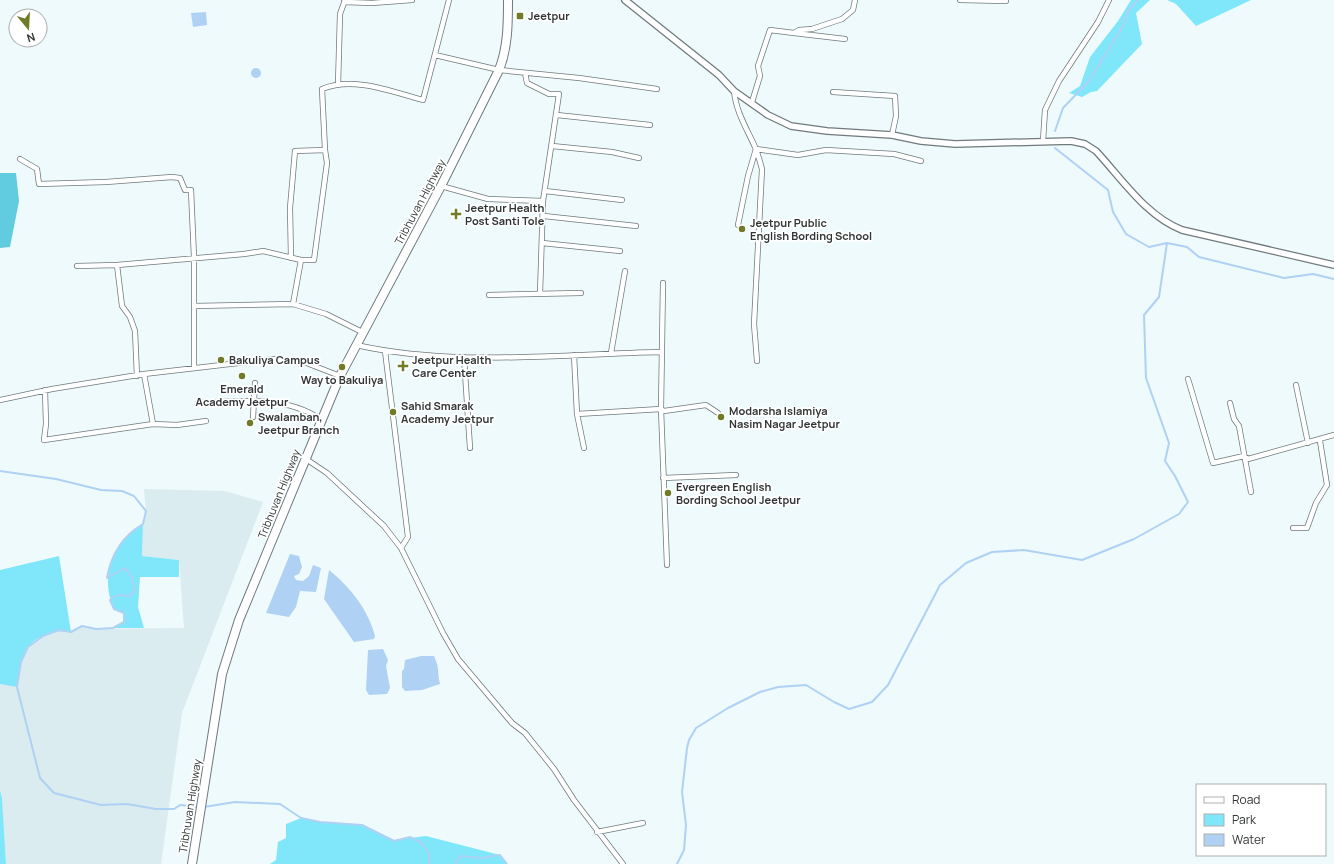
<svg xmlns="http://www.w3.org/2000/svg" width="1334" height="864" viewBox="0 0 1334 864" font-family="Manrope,sans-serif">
	<rect width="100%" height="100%" fill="#effafc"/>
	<path fill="#daecf0" d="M144,489l81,2 38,11 -81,211 -21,151h-155l-4,-66 -2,-9v-105l17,2 4,-24 7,-15 15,-11 16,-6 12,2 11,-6 14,3 88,-1 -5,-68 -37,-4 1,-32 3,-13z"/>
	<path fill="#80e7fb" d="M1131,0h19l-14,13 6,31 -45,47 -6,1 -9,5 -13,-4 11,-7 10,-29 28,-36z
		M1167,0h84l-55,26 -20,-22z
		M143,524l-1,32 37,4v17h-39l-2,30 6,21h-31l11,-6v-9l-10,-4c-15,-32 -1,-68 29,-85z
		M59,556l12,76c-16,-3 -33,3 -43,15 -8,10 -9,28 -11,40l-17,-3v-114z
		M0,790l2,8 4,66h-6z
		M301,818l19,4 42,3 32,15 32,-4 74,19 7,9h-237l6,-4 2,-18 8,-4v-14z"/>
	<path fill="#61ccdf" d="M0,173h16l3,28 -9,46 -10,1z"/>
	<path fill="#afd1f4" d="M206,12l1,13 -14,2 -2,-14z
		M251 73a5 5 0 1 1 10 0a5 5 0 1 1-10 0Z
		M290,554l9,2 3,11 -3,7 -5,2 2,4 7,1 6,-5 4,-11 8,3 -5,24 -16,-1 -4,16 -7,10 -23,-4z
		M329,570c21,17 39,39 46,66l-1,3 -20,3 -30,-43z
		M383,649l5,11 -2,6 4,22 -3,6 -18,1 -3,-5 2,-40z
		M421,656h13c6,13 3,16 6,28l-18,6 -17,1 -3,-4v-16l2,-2 1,-9z"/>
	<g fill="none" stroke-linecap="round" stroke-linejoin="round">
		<path stroke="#afd1f4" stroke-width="2" d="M1055,131l8,-23 26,-27 33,-53 7,-18 9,-10
			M1167,243l20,4 12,10 85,21 29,-4 21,5
			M0,471l56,8 45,11 21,1 12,5 12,15 -3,13c-21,12 -32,31 -36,54l18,-10 7,9 3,14 -7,5 -11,-1 -7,5 4,9 10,4v9l-11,6 -17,1 -14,-3 -11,6 -12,-2 -16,6 -15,11 -7,15 -4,25 23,91 14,15 47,12 26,-1 29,5h18l6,-4 20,2
			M204,807l31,-5 45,2 21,14 19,4 42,3 32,16 16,-4 12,6 7,10v11
			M456,864l4,-8 22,2 18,-3 7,9
			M677,864l7,-14 2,-25 -4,-33 5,-44 2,-8 7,-12 32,-20 32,-16 18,-5 28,-2 28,17 15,7 23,-7 16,-17 52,-100 26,-22 26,-11 32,-2 58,10 52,-21 45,-25 9,-12 -13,-26 -10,-15 4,-18 -23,-65 -2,-63 15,-18 8,-54 -18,4 -23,-13 -13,-22 -5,-22 -53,-42"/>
		<defs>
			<path id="minor" d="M960,0l46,1
				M344,2l28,1 40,-3
				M794,33l51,6
				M435,55l64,15 80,8 78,11
				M338,85l2,-71 5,-14
				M734,91c2,21 13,38 21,56 3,7 5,15 7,22l-8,155 3,37
				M833,92l62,4 1,20 -4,19
				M752,102l8,-26 -2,-10 12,-36 24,3 5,-3 13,-1 30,-10 11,-9 2,-10
				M557,115l93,10
				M1043,141l2,-31 14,-29 39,-59 11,-22
				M552,146l60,6 27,6
				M20,159l17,10 2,15 67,-2 66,-5 8,1 5,12h6l3,67v111
				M441,186l47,13 55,2 16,-107h-10l-22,-11 -2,-10
				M545,191l77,9
				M544,216l92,10
				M738,225l10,-49 8,-27 42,6 28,-5 68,4 27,7
				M542,243l78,8
				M291,258l-1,-50 5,-57 30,-1 -3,-61c32,-13 70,3 101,11l26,-100
				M117,265l5,41 8,11 5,14 2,45
				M77,266l40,-1 127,-11 19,-3 38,9h13l13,-97 -2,-13
				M663,283l-2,126 6,156
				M540,294l3,-93
				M489,295l92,-2
				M293,304l8,-44
				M194,306l99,-2 33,10 36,18
				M356,345c99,22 204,9 305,7
				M385,351l23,186 -7,11
				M611,353l14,-82
				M574,355l3,59 7,34
				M464,357l6,91
				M144,374l9,50
				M1188,379l25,84 31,-7 4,3 86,-24
				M1296,385l12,58
				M45,390l1,34 -2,16 109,-16 24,1 29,-4
				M0,400l52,-11 92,-15 130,-15 30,3 36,14
				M198,403c41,-2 87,-8 122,16
				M1230,403l4,16 5,7 12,66
				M577,414l84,-5 3,2 42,-6 12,8
				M253,417l2,-34
				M306,459l21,14 57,53 17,22 42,85 15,26 54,64 13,10 29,36 20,31 49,64
				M663,478l73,-3
				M1293,528h14l9,-25 11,-18 -7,-44
				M597,832l46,-9"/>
			<path id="tertiary" d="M625,0l94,75 15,16 34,24 23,11 36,5 65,4 29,6 34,3 116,-3 14,3 11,7c26,28 50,65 86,79l152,35"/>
			<path id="trunk" d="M192,864l30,-190 17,-54 101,-244 101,-190 58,-116c9,-23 9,-46 9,-70"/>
		</defs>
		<use href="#minor" stroke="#70797b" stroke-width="6"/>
		<use href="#tertiary" stroke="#70797b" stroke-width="8"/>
		<use href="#trunk" stroke="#70797b" stroke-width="10"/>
		<use href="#minor" stroke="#fff" stroke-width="4.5"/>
		<use href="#tertiary" stroke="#fff" stroke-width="5.5"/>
		<use href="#trunk" stroke="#fff" stroke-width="8"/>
	</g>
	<g fill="#717b27" stroke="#fff" stroke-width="1.5">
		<rect x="516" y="12" width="8" height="8" rx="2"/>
		<path d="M454 208h4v4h4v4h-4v4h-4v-4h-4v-4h4z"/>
		<circle cx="742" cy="229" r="4"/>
		<circle cx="221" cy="360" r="4"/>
		<path d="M401 360h4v4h4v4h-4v4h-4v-4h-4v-4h4z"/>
		<circle cx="342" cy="367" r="4"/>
		<circle cx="242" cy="376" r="4"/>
		<circle cx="393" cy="412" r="4"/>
		<circle cx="721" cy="417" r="4"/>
		<circle cx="250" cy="423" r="4"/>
		<circle cx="668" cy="493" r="4"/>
	</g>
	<g text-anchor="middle" stroke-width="3.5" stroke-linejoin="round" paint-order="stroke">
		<g font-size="11" font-weight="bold" fill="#323636" stroke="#fff" text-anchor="start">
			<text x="528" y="20">Jeetpur</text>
			<text x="465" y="212">Jeetpur Health<tspan x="465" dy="13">Post Santi Tole</tspan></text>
			<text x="750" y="227">Jeetpur Public<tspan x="750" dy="13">English Bording School</tspan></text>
			<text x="229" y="364">Bakuliya Campus</text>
			<text x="412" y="364">Jeetpur Health<tspan x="412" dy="13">Care Center</tspan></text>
			<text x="342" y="384" text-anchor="middle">Way to Bakuliya</text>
			<text x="242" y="393" text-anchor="middle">Emerald<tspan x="242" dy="13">Academy Jeetpur</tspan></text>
			<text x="401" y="410">Sahid Smarak<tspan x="401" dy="13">Academy Jeetpur</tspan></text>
			<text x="729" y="415">Modarsha Islamiya<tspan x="729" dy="13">Nasim Nagar Jeetpur</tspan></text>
			<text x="258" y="421">Swalamban,<tspan x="258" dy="13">Jeetpur Branch</tspan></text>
			<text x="676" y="491">Evergreen English<tspan x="676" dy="13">Bording School Jeetpur</tspan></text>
		</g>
		<g font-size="11" fill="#323636" stroke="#fff">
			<text transform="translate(420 202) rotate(-62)" y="4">Tribhuvan Highway</text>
			<text transform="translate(279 494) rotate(-68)" y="4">Tribhuvan Highway</text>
			<text transform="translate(190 806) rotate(-81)" y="4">Tribhuvan Highway</text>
		</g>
	</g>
	<rect x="1196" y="784" width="130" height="72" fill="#ffffff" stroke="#adafaf"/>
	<rect x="1204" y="797" width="20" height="6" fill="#ffffff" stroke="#adafaf"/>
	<text x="1232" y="804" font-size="12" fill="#323636">Road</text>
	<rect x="1204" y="814" width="20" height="12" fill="#80e7fb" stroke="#adafaf"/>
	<text x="1232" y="824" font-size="12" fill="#323636">Park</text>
	<rect x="1204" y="834" width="20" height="12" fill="#afd1f4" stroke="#adafaf"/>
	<text x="1232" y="844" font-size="12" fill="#323636">Water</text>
	<g transform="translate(28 28) rotate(162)"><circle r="19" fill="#ffffff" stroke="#adafaf"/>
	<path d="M0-3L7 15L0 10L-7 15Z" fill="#717b27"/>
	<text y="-6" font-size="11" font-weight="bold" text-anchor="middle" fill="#323636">N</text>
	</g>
</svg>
